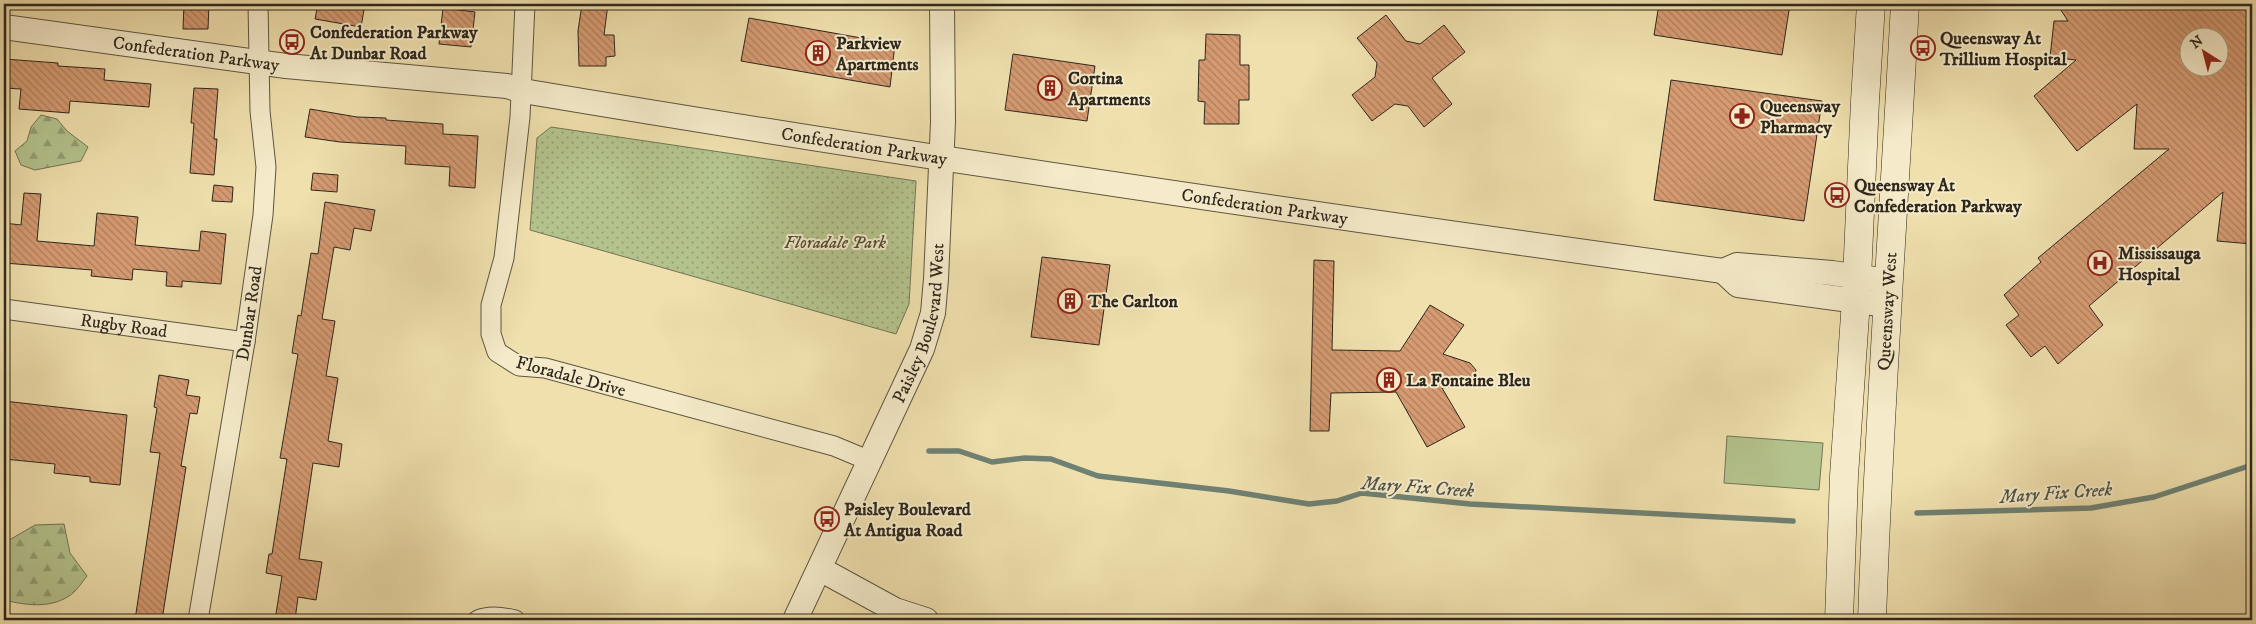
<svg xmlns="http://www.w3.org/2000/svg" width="2256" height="624" viewBox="0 0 2256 624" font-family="'IM FELL DW Pica',serif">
	<defs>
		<pattern id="grass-dots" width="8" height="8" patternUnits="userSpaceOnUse" patternTransform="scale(1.25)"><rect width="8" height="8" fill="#b4c38e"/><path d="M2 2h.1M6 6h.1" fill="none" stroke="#939e73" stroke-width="1.8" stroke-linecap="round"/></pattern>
		<pattern id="forest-firs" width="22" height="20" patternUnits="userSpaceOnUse" patternTransform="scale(1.25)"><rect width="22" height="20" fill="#b4c38e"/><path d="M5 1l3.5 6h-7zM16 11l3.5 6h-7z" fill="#939e73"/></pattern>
		<pattern id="building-back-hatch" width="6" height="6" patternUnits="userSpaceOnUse" patternTransform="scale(1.25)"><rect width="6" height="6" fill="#d69b72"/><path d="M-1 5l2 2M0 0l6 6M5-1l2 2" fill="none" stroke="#ae7e5d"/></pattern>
	</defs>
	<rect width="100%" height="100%" fill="#efe0ad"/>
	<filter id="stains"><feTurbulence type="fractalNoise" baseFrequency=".004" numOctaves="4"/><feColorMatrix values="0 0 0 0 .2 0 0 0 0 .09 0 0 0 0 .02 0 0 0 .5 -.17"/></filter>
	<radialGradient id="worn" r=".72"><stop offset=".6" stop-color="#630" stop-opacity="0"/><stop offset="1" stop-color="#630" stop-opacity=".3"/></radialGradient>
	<path fill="url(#grass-dots)" stroke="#717556" d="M551,127l365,54 -7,123 -13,30 -366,-104 7,-92z"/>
	<path fill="url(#forest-firs)" stroke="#717556" d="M41,115l16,4 10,12 21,16 -7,14 -46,9 -14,-5 -6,-14 12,-10 4,-14z
		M64,524l6,29 17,23c-5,6 -11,16 -18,20 -20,13 -44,9 -65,4v-57l31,-18z"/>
	<path fill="#b4c38e" stroke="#717556" d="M1727,436l96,7 -4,47 -95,-7z"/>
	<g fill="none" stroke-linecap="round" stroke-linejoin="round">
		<path stroke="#6f8173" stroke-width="5.5" d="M929,451h30l33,11 33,-4 26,1 47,17 131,15 80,13 28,-3 25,-8 108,11 323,17
			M1917,513l174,-5 63,-11 98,-32"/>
	</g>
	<path fill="url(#building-back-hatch)" stroke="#2e271d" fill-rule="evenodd" d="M184,4h25l-1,25h-25z
		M318,4h47l-4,23 -46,-8z
		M582,4h26l-4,31h10l1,21 -9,1v9h-27l-1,-35z
		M1659,4h131l-8,51 -128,-20z
		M2057,4h195v240l-35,-3 6,-49 -134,114 14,19 -45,39 -13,-18 -14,11 -25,-32 13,-10 -15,-20 37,-33 -3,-4 131,-109h-35l3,-45 -60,47 -43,-55 42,-36 -26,-3 4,-36h14zM2188,38h30v30h-30z
		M443,8l32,4 -4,35 -32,-3z
		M1386,15l20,26 14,3 24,-19 21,27 -33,26 20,26 -28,23 -16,-21 -13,-2 -23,17 -20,-26 23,-18 2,-14 -20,-25z
		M749,18l146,26 -5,43 -149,-26z
		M1206,34l34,1v30h9v35h-10v24h-35l1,-22 -7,-1 1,-41h6z
		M1013,54l82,12 -8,55 -82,-11z
		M4,59l54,4v3l47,3 -1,11 47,4 -2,23 -79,-6 -1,12 -50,-4 2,-20 -17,-1z
		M1671,80l151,21 -18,120 -150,-21z
		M194,88l24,1 -4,50h3l-3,36 -24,-2 4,-50h-3z
		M310,109l47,8 29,1v2l57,4v10l35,2 -3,52 -26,-2 1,-19 -45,-3 1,-18 -66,-4 -35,-5z
		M313,173l25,2 -1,17 -26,-2z
		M214,185l19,2 -1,15 -20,-1z
		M24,193l17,1 -4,47 57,5 3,-33 41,4 -3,28 64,6 2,-20 25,3 -5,50 -39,-3v6l-16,-1 1,-14 -34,-3 -1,11 -41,-4 1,-6 -88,-7v-40l17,2z
		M325,202l50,8 -4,21 -17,-3 -4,22 -16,-3 -12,72 13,2 -9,55 12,2 -10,63 14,3 -3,23 -26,-4 -14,96 23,3 -6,38 -18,-3 -3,23h-20l7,-44 -16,-3 3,-19h3l15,-95 -7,-1 18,-104 -6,-1 6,-38 3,1 10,-63 7,1z
		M1042,257l68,8 -11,80 -68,-8z
		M1314,260l20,1 -2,89 68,1 30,-46 34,20 -21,29 27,9 6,7 -2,8 -6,7 -26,3 23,39 -38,20 -31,-55 -65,1 -2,38h-19z
		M159,375l30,5 -3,15 14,2 -3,17 -7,-1 -9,53 5,1 -24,153h-27l25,-167 -10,-1 7,-44 -3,-1z
		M4,401l123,14 -7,70 -30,-3v-5l-36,-4 1,-9 -51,-5z"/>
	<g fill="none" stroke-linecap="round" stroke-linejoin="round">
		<defs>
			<g id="minor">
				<path d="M525,4l-5,113 -16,141 -13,47v29l6,18 22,14 26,2 289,78 36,15"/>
				<path id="s1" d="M4,309l241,33"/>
				<path id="s2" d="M198,620l47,-278 18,-127 3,-48 -6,-56 -2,-107"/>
				<path d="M478,620c12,-5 25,-3 37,0"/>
			</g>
			<g id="tertiary">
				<path id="s3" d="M4,27l282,39 221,20 16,5c399,67 799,125 1200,180l14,-6 95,8 56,8"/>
				<path d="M1723,271l15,14 149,20"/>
				<path d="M820,569l75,41 31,10"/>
				<path id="s4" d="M795,620l127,-271 11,-36 3,-34 7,-157 -1,-118"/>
			</g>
			<g id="secondary">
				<path d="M1839,620l5,-144 12,-176 9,-199 6,-97"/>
				<path id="s5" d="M1872,620c7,-206 22,-411 33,-616"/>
			</g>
		</defs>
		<use href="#minor" stroke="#5e5541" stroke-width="21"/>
		<use href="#tertiary" stroke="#5e5541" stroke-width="26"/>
		<use href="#secondary" stroke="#2e271d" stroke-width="29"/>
		<use href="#minor" stroke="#f5ebca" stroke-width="19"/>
		<use href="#tertiary" stroke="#f5ebca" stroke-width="24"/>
		<use href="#secondary" stroke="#f5ebca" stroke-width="28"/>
	</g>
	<defs>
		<symbol id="bus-ring" viewBox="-11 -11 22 22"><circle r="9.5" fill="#f5ebca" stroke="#8f2418" stroke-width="1.5"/><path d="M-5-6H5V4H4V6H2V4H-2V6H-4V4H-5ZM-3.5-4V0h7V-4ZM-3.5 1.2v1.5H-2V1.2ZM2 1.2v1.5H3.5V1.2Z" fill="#8f2418"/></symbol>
		<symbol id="building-ring" viewBox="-11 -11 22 22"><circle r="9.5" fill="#f5ebca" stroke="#8f2418" stroke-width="1.5"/><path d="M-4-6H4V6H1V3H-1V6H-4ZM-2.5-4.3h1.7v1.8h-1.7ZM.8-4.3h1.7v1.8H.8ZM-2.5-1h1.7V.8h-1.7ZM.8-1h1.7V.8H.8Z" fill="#8f2418"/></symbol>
		<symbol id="pharmacy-ring" viewBox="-11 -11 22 22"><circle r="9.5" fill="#f5ebca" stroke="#8f2418" stroke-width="1.5"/><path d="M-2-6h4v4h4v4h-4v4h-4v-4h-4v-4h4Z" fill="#8f2418"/></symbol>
		<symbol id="hospital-ring" viewBox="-11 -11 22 22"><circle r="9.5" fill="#f5ebca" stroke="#8f2418" stroke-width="1.5"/><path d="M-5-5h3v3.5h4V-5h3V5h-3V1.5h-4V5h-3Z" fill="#8f2418"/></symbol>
	</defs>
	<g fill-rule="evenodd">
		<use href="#bus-ring" x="278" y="28" width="28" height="28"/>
		<use href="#bus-ring" x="1909" y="34" width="28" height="28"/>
		<use href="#building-ring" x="804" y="39" width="28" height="28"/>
		<use href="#building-ring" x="1036" y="74" width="28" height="28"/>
		<use href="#pharmacy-ring" x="1728" y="102" width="28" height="28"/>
		<use href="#bus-ring" x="1823" y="181" width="28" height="28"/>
		<use href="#hospital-ring" x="2086" y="249" width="28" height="28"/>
		<use href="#building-ring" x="1056" y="287" width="28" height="28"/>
		<use href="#building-ring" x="1375" y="366" width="28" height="28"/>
		<use href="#bus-ring" x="813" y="505" width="28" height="28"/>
	</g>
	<g text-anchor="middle" stroke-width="4" stroke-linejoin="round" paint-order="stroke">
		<g font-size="18" font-weight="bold" fill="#2e271d" stroke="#f5ebca" text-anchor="start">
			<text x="310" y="38">Confederation Parkway<tspan x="310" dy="21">At Dunbar Road</tspan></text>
			<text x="1940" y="44">Queensway At<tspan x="1940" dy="21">Trillium Hospital</tspan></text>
			<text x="836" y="49">Parkview<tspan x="836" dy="21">Apartments</tspan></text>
			<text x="1068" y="84">Cortina<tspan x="1068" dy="21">Apartments</tspan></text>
			<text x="1760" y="112">Queensway<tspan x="1760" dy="21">Pharmacy</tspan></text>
			<text x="1854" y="191">Queensway At<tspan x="1854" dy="21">Confederation Parkway</tspan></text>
			<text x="2118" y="259">Mississauga<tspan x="2118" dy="21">Hospital</tspan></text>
			<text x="1088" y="307">The Carlton</text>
			<text x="1406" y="386">La Fontaine Bleu</text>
			<text x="844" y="515">Paisley Boulevard<tspan x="844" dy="21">At Antigua Road</tspan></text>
		</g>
		<g font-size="18" fill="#2e271d" stroke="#f5ebca">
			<text dy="6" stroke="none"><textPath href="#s3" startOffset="194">Confederation Parkway</textPath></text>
			<text dy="6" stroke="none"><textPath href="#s3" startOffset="869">Confederation Parkway</textPath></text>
			<text dy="6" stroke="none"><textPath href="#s3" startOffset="1274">Confederation Parkway</textPath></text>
			<text dy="6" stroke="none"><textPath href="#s5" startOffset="309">Queensway West</textPath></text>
			<text dy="6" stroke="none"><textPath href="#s2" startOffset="311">Dunbar Road</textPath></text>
			<text dy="6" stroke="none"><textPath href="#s4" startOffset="324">Paisley Boulevard West</textPath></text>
			<text dy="6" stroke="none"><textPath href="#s1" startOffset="121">Rugby Road</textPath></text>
			<text transform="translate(571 376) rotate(15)" y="6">Floradale Drive</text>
		</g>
		<g font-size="18" font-style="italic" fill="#504e39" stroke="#f5ebca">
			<text x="835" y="248">Floradale Park</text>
		</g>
		<g font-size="19" font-style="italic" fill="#4e5448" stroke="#f5ebca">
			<text transform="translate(1418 486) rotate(4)" y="7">Mary Fix Creek</text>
			<text transform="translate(2056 492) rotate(-4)" y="7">Mary Fix Creek</text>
		</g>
	</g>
	<rect width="2256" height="624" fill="none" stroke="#efe0ad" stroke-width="20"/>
	<rect x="5" y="5" width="2246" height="614" fill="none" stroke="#2e271d" stroke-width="2.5"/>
	<rect x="10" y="10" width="2236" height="604" fill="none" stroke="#2e271d"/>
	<g transform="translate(2204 52) rotate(324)"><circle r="24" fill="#f5ebca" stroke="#a59d85"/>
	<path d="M0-4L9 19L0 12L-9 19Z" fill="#8f2418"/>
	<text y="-8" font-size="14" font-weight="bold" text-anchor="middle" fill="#2e271d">N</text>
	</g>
	<rect width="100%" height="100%" filter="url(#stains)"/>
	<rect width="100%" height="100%" fill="url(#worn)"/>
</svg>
